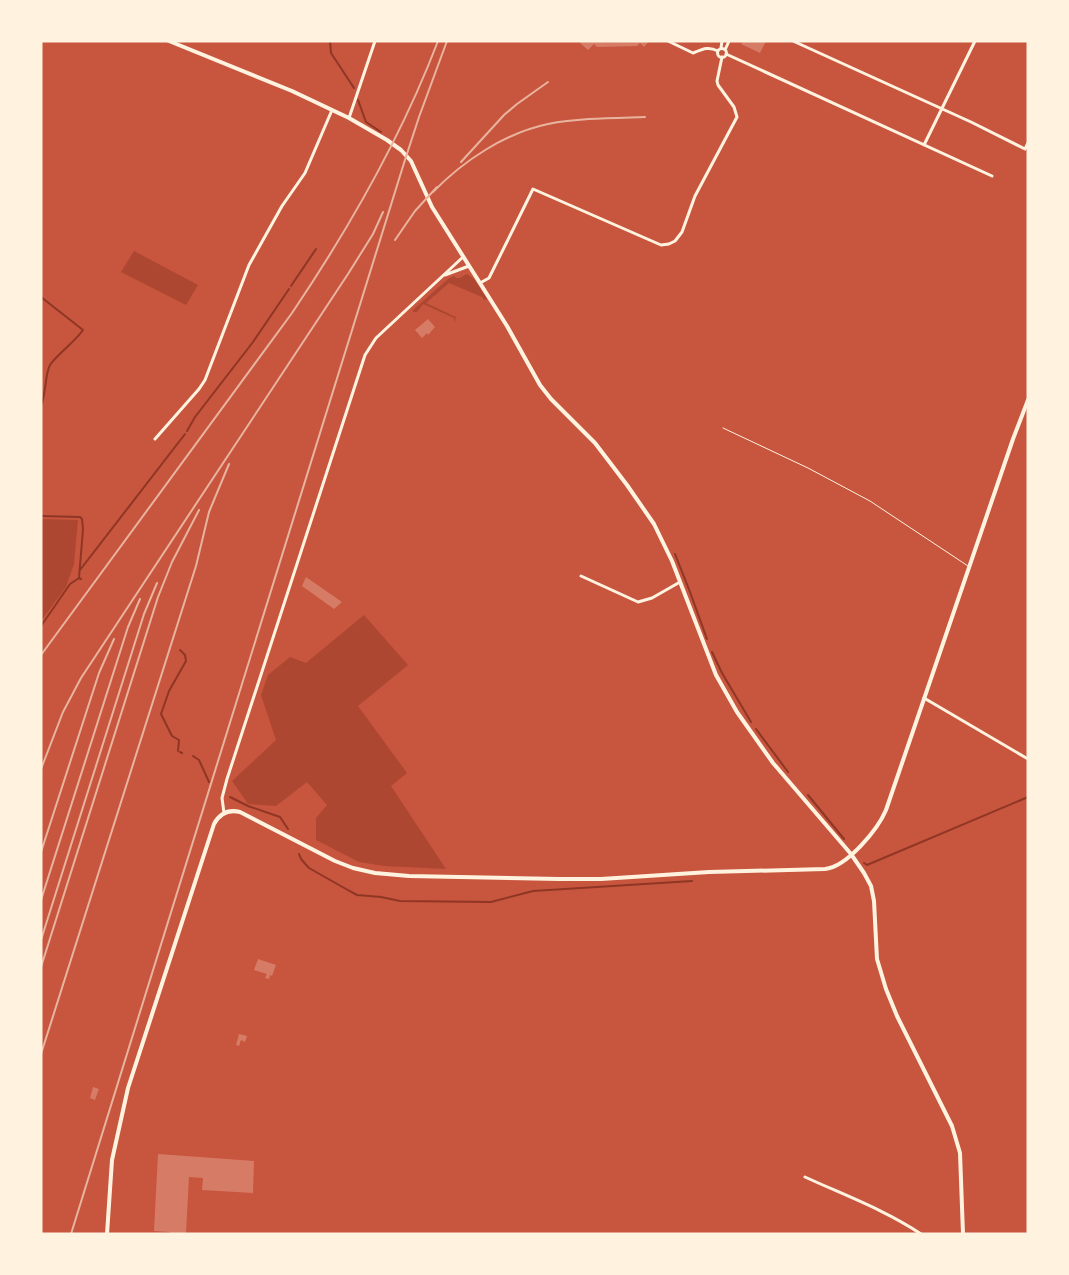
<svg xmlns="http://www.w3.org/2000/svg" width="1069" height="1275" viewBox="0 0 1069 1275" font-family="Poppins,sans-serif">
	<rect width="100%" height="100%" fill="#c8553d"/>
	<path fill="#ae4732" d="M134,251l64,34 -12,20 -65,-33z
		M467,274l7,5 13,20 -3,1 -2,-3 -33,-14 -23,20 30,14 -2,6v-5l-31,-14 -6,8h-4v-2l35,-31 6,-3 2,2h4z
		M41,519l37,1 -4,44 -8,23 -25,34z
		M364,615l44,50 -50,41 49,67 -16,13 55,83 -62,-3 -25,-4 -43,-22v-22l11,-13 -20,-23 -31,24 -28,-2 -16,-23 44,-41 -15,-45 7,-20 22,-18 16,6z"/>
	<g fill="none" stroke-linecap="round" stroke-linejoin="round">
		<path stroke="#8f3625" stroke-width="2" d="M330,41l1,12 23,35
			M358,100l8,22 15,10
			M291,286l25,-37
			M41,297l42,33c-9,13 -26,24 -33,35 -5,9 -4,29 -9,41
			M187,431l8,-14 58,-75 36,-53
			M41,516l39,1 2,2 1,10 -4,49 2,1
			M675,554l15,38 17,47
			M80,570l105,-136
			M41,626l29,-42 9,-6
			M712,652l10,21 29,49
			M756,729l32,43
			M178,751l1,-11 -7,-4 -11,-22 8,-23 17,-30 -1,-6 -5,-5
			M180,752l2,1
			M193,756l6,4 10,22
			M808,795l36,44
			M230,797l18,9 32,11 8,12
			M299,854l2,5 8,9 37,21 11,6 24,2 19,4 91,1 42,-11 159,-10
			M864,863l3,2 161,-68"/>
	</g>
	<path fill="#d67c66" d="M582,41h67l-5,6 -4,-4 -3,3 -40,1 -3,-3 -6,6 -8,-7z
		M743,41h23l-6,12 -19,-9z
		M428,319l7,8 -7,8 -1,-2 -5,5 -7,-8z
		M306,577l36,25 -8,7 -32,-23z
		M258,959l18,6 -4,11 -2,-1 -1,4 -4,-1 2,-4 -13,-4z
		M239,1034l8,2 -2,6 -4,-2 -2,6 -3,-1z
		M93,1087l6,2 -4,11 -5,-2z
		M158,1154l96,7 -1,32 -51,-3 1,-12 -14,-1 -3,56 -16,1v-2l-16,-1z"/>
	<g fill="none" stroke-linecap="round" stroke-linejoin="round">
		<path stroke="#fff3e0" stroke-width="1" d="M723,428l85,40 62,33 98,65"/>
		<path stroke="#fff3e0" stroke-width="3" d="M668,41l25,12c10,-4 15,-7 25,-2
			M793,41l178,81 54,27 3,-6
			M721,48l1,-7
			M717.5 53a4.5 4.5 0 1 1 9 0a4.5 4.5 0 1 1-9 0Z
			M725,50l4,-9
			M726,54l266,122
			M349,118l26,-77
			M924,145l51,-104
			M445,275l24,-9
			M480,283l9,-5 44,-89 128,56 8,-1 6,-3 7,-9 13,-36 42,-79 -3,-10 -16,-22 -1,-4 5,-24
			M155,439l44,-50 6,-9 44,-115 33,-59 23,-33 27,-63
			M581,576l57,26 14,-4 28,-16
			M924,698l104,61
			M224,813l-2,-15 5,-19 138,-424 11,-17 87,-81
			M805,1177c39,18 80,33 116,57"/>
		<path stroke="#fff3e0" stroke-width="4" d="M169,41l123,50 57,27 38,22 14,10 10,11 21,46 75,119 33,59 11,14 44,44 32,42 27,39 18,37 44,114 21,37 36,51 78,91 13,19 7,13 3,15 3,58 9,30 11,27 55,110 8,27 3,81
			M107,1234l5,-74 16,-72 86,-264c6,-11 14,-15 26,-12l95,49 18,7 22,5 34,3 150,3h42l108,-7 116,-3c22,-2 53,-40 61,-59l127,-371 15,-39"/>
		<path stroke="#e9b49f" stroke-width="2" d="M461,162l43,-47 13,-11 31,-22
			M433,192c30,-31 72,-59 115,-68 31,-6 65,-6 97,-7
			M395,240l20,-29 22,-24
			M41,655l251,-342c58,-86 109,-175 146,-272
			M41,769l22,-57 18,-34 267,-404 25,-40 10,-22
			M41,852l58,-179 15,-34
			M41,900l87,-273 12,-28
			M41,940l103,-326 13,-31
			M41,967l117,-370 14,-35 27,-52
			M41,1054l155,-488 13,-54 20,-48
			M71,1234l333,-1071 15,-46 28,-76"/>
	</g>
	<rect width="1069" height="1275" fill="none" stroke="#fff3e0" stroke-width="85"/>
</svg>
